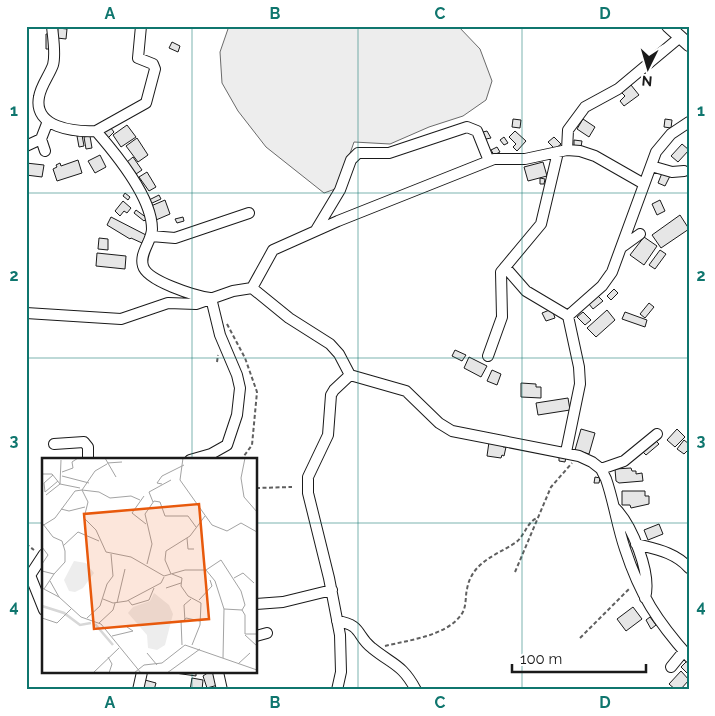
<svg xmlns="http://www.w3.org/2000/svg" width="715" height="716" viewBox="0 0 715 716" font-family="Raleway,sans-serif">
	<rect width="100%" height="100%" fill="#fff"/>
	<path fill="#ededed" stroke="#6a6a6a" d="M229,26h229l22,23 12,32 -6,19 -23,16 -34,11 -39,17 -36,-2 -16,46 -14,5 -58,-46 -28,-36 -16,-28 -2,-31z"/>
	<path fill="#e6e6e6" stroke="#1a1a1a" d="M58,28l9,1 -1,10 -9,-1z
		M46,34h4v15h-4z
		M172,42l8,4 -2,6 -9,-4z
		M631,85l8,10 -15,11 -4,-5 5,-5 -4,-4z
		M513,119l8,1 -1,8 -8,-1z
		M583,119l12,8 -6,10 -12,-8z
		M665,119l7,1 -1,8 -7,-1z
		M127,125l9,12 -15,10 -8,-12z
		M110,127l4,5 -6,6 -6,-7z
		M487,131l4,7 -5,1 -3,-7z
		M515,131l11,10 -9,10 -4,-4 3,-3 -7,-7z
		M82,135l2,11 -5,1 -2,-11z
		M90,136l2,12 -6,1 -2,-12z
		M504,137l4,6 -4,2 -4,-5z
		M554,137l7,7 -6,5 -7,-7z
		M137,138l11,17 -10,7 -12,-16z
		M574,140l8,1 -1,6 -7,-1z
		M682,144l7,6 -11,12 -7,-6z
		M497,147l3,5 -6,3 -3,-5z
		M100,155l6,12 -11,6 -7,-12z
		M133,157l9,13 -6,4 -9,-12z
		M78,160l4,13 -25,8 -4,-12 4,-2 -1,-2 4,-2 1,3z
		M543,162l4,14 -19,5 -4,-14z
		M26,163l18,2 -2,12 -16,-2z
		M147,172l9,15 -7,4 -10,-14z
		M662,173l8,3 -5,10 -7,-3z
		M540,178l5,1 -1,5h-4z
		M125,193l5,4 -2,3 -5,-4z
		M159,195l2,4 -11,5 -1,-4z
		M165,200l5,14 -14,6 -5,-14z
		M660,200l5,11 -8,4 -5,-11z
		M123,201l8,7 -4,5 -3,-2 -4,5 -5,-5z
		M136,210l11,8 -3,3 -10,-8z
		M680,215l9,14 -28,19 -9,-13z
		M111,217l35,18 -4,8 -11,-5 -1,1 -23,-14z
		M183,217l1,4 -7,2 -2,-4z
		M644,237l13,9 -13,19 -14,-10z
		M99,238l9,1v11l-10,-1z
		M660,250l6,4 -11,15 -6,-4z
		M97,253l29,3 -1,13 -29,-3z
		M614,289l4,4 -7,7 -4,-4z
		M598,296l5,5 -10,8 -4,-5z
		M649,303l5,4 -9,11 -5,-4z
		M552,309l3,9 -9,3 -4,-8z
		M607,310l8,10 -19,17 -9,-9z
		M583,312l8,8 -6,5 -8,-8z
		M625,312l22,8 -2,7 -23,-8z
		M455,350l11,5 -4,6 -10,-5z
		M469,357l18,9 -6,11 -17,-9z
		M492,370l9,4 -4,11 -10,-4z
		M521,383l15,1v3h5v11l-20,-1z
		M568,398l2,12 -32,5 -2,-12z
		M581,429l14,4 -6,21 -14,-4z
		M677,429l8,8 -10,10 -8,-7z
		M654,439l5,5 -13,11 -5,-5z
		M684,440l5,4v5l-5,5 -7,-5z
		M489,442l14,2v3h3l-2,9 -2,-1 -1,3 -14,-2z
		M559,456l7,1 -1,5 -6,-1z
		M631,468l1,3h4v3l6,-1 1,8 -24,2 -3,-2 -1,-12z
		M595,477l5,1 -1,5h-5z
		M622,491h23v5h4v8l-18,4 -1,-3h-8z
		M659,524l4,10 -15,6 -4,-10z
		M633,607l9,12 -16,12 -9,-12z
		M650,617l6,8 -5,4 -5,-9z
		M688,660h1v15l-8,-8z
		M681,671l8,9 -9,10h-4l-7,-6z
		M168,672h28v4z
		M209,672h5l4,13 -11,3 -4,-12z
		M192,678l11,2 -1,10h-12z
		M145,680l11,3 -2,7h-12z"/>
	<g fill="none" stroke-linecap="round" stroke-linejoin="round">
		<defs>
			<path id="minor" d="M52,26c1,12 4,28 1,39 -4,11 -12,20 -14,32 -6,31 36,35 57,34 20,23 56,66 56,98 0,12 -13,24 -9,37 4,15 52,30 67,32
				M96,131l50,-28 9,-34 -2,-5 -15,-6 3,-32
				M41,139l4,12
				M26,146l15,-7 7,-18
				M567,150l1,-20 17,-23 33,-18 61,-51
				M651,166l21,6 12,-1
				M316,230l24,-40 11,-30 7,-7h31l78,-26 10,4 12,30
				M151,236l24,2 74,-25
				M622,247l18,-13
				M505,267l21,24 42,25
				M252,288l21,-38 65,-29 156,-62h31l42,-9 13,1 15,5 49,28
				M26,313l95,6 47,-16 28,1 37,-13 19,-3 37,30 41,26 9,10 11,21 56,16 33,32 13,8 127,25 13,6 9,7 5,10c8,23 11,47 19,70 15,46 32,72 64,108
				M488,356l14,-39 -1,-45 40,-48 17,-72
				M54,444l30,-2 4,5v13
				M566,452l14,-68 -1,-17 -11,-51 34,-30 10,-14 44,-120 15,-18 18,-12
				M190,460l21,-6 16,-9 10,-30 3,-27 -3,-13 -17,-40 -9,-37
				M601,469l23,-8 33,-27
				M615,508c17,17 37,66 30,90
				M636,544c19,5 39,8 53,24
				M30,575l14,35
				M27,580l17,-26
				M256,604l27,-2 49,-12
				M337,621c26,4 19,15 35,27 21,17 30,16 44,42
				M256,636l11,-3
				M671,667l13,-16
				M218,672l4,18
				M138,690l4,-18
				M337,690l4,-18 -1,-37 -11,-57 -21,-85v-16l20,-42 3,-40 3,-5 16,-15"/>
			<path id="major" d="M668,26l21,19"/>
		</defs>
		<use href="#minor" stroke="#1a1a1a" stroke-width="12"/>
		<use href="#major" stroke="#1a1a1a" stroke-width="14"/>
		<path stroke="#5f5f5f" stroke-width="2" stroke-dasharray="4 2.5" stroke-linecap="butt" d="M227,324l18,34 12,34 -5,53 -11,15
			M217,362l1,-7
			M256,488l36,-1
			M26,544l8,6
			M515,572l36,-85 21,-24
			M580,638l50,-50
			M385,646c24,-6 61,-10 76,-31 6,-8 4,-18 6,-26 5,-27 28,-33 48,-46 10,-7 11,-20 22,-25"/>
		<use href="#minor" stroke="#fff" stroke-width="10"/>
		<use href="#major" stroke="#fff" stroke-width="12"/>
	</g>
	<path fill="none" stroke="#0f766e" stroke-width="1" stroke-opacity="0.55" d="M192,26v434M358,26v664M522,26v664M26,193h663M26,358h663M26,523h18M256,523h433M192,672v18"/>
	<g transform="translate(42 458)">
		<rect width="215" height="215" fill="#fff"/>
		<path d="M32,103l12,2 8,10 -11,15 -8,4 -6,-1 -5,-11zM112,135l15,12 4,9 -8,31 -8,5 -9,-2 -1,-13 -19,-22 5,-6 17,-6z" fill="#ededed"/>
		<path fill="none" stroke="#d7d7d7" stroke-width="2.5" d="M0,148l22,7 16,12 11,-2M53,166l18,21"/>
		<path fill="none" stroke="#a3a3a3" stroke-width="1" d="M63,0l11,19M141,0l-3,22 32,45 15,6 14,-8 16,9M203,0l-4,20 3,19 13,15M65,5l15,-1M20,14l11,-4 -1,-6 6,-4M0,16h10l8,10 20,4M11,17l-9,8 1,9 13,-11M20,18l27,7M120,26l-5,-1 5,-7 22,-11M40,32l17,2 11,6 21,-2 9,4M40,32l13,-19 12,-7M4,37l14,-11 1,-24M102,38l-12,17 14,11M111,44l-4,-10 22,-12M19,51l8,2 16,-4M1,66l10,13 9,4 3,10v11l-11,12M0,68l13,-8 20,-27 7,-1 6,12 -4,16 12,12 10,22 25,5 33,19 21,-6h21l15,-10 20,31 4,14 -3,5M145,80l1,11h6M21,88l15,-14 21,9M0,89l6,8 -6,9M105,106l5,-20 -7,-30 9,-13 6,1 5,14h23l8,11M164,112l9,11 9,28 18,1 3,5v19h12M0,113l12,3 -10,15M129,116l-6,-14 1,-9 24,-15 15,-20M130,116l10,4 -1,8 7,10 13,7 -1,22 -8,20M192,120l9,-5 11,10M8,123l9,16M0,130l17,9 22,20 20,7 40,49M124,130l15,-5M61,141l10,4 14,-2 34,-18 3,-6M86,142l4,5 17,-5 5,-12M157,142l13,-14 -2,-6M75,145l8,-34M0,160l15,5 14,-14M45,160l13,-12 7,-22 6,-8 -2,-22M139,162l1,25M140,164l4,-4 14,3M143,164l-1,-17 7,-6M57,165l14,-13 2,-7M203,177l12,11M70,178l21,-5 -6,-4M105,195l10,12M66,199l4,7 -3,9M181,200l1,-49M196,206l12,-11M51,215l26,-25M92,215l10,-8 18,-2 23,-18 72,25M125,215l33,-24"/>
		<path fill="#e8590c" fill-opacity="0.15" stroke="#e8590c" stroke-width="2.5" d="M157,46l10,115 -115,10 -10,-115z"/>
		<rect width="215" height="215" fill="none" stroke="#1a1a1a" stroke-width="2.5"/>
	</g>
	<rect width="715" height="716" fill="none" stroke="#ffffff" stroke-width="55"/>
	<g transform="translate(648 68) rotate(185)" stroke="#ffffff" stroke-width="4" paint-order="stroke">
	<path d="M0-4L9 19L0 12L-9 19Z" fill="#1a1a1a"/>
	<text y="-8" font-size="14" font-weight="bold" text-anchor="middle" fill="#1a1a1a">N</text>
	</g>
	<path d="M512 664v8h134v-8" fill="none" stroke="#1a1a1a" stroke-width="2.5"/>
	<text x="520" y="664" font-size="15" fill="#1a1a1a" stroke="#ffffff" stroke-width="4" paint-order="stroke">100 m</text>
	<rect x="28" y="28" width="660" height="660" fill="none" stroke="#0f766e" stroke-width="2"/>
	<g font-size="16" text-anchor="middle" font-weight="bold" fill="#0f766e">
		<text x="110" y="19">A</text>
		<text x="275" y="19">B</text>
		<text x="440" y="19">C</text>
		<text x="605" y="19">D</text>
		<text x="14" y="116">1</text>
		<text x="701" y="116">1</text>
		<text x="14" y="281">2</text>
		<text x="701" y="281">2</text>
		<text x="14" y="446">3</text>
		<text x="701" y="446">3</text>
		<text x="14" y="612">4</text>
		<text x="701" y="612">4</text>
		<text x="110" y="708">A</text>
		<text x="275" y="708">B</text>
		<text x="440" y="708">C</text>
		<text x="605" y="708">D</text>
	</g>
</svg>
